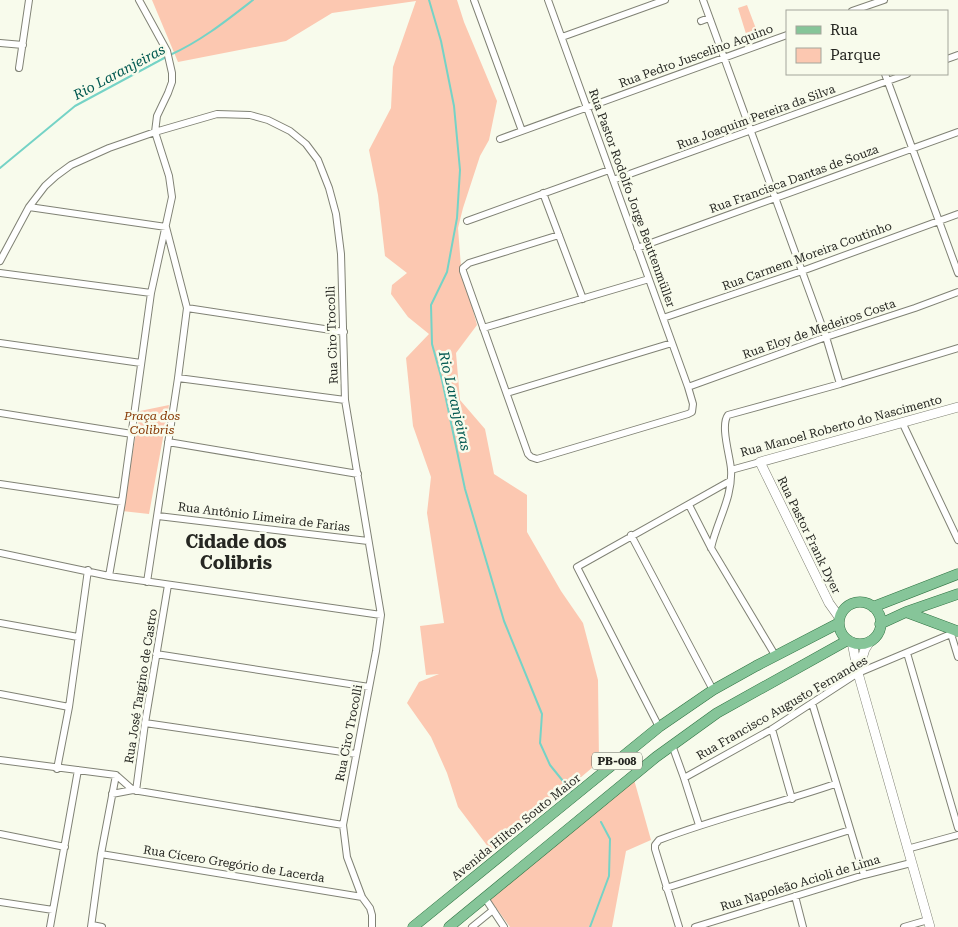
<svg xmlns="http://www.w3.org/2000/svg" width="958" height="927" viewBox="0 0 958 927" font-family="'Roboto Serif',serif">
	<rect width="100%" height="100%" fill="#f8fbec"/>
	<path fill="#fcc8b1" d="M152,0h305l7,22 33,79 -8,39 -9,16 -17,52 -5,20 3,39 16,58 -21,28 4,47 25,29 9,45 33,21v37l34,59 22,32 15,57 1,82 -107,90 -34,-45 -11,-34 -16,-36 -24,-34 12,-21 20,-8 -13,1 -6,-49 24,-3 -17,-110 4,-36 -18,-51 -7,-68 23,-24 -21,-17 -17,-23 1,-9 15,-12 -22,-17 -7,-61 -9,-45 22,-42 2,-41 23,-66 -84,12 -46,28 -108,21z
		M747,5l11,29 -11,3 -9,-29z
		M169,405l-20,109 -27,-3 18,-100z
		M633,776l18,64 -25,11 -14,76h-102l-21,-29z"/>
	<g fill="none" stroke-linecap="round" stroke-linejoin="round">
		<path stroke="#75d3c6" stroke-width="2" d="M429,0l12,41 13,65 6,64 -3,48 -10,54 -16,33 1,39 10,36 23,109 39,132 38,93 -2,29 10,22 21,26
			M170,55c31,-14 56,-34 83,-55
			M0,168l75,-62 91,-49
			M590,927l19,-51 1,-37 -9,-17"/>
		<defs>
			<path id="minor" d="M474,0l48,131
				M548,0l140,387 5,17 -1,8 -4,2 -151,45 -6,-2 -3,-3 -65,-183v-3l6,-5 90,-28
				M703,0l123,337 14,47
				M852,11l32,-11
				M701,21l8,-3
				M562,37l103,-37
				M0,43l23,2
				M947,59l11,-4
				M19,68l10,-68
				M885,74l73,199
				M500,139l287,-104
				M613,180l294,-106
				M543,193l40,106
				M29,207l137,20 21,81 -9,70 -31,204
				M467,221l142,-51
				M637,248l321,-116
				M0,261l29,-54 16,-21 11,-10 15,-11 38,-17 46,-16 62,-18 33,1 18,5 22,11 16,13 12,16 11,28 7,26 5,40 4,146 36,215 -5,36 -33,174 4,32 15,40 8,11 2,7v12
				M0,273l151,20
				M187,308l157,24
				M663,318l139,-47 156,-57
				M483,328l166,-49
				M0,343l141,20
				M178,378l167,22
				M688,387l138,-50 89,-29 43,-16
				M507,393l165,-50
				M0,413l132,21
				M902,422l56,118
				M168,442l190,32
				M731,470l29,-8
				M0,484l122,18
				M689,505l22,43 64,107
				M158,516l210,25
				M631,535l82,155
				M711,548c6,-27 22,-51 20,-79 -1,-13 -11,-44 -3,-54l112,-31 118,-36
				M0,553l109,23 272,39
				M109,576l13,-74 29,-209 21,-96 -3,-21 -14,-44 2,-16 11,-23 4,-11v-9l-5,-22 -28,-51
				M0,623l78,14
				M951,634l7,23
				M907,653l51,175
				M156,654l213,33
				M0,694l69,13
				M812,703l52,172
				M145,723l211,31
				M659,727l-82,-160 153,-86
				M772,729l20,70
				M672,745l12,33
				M0,760l116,15 17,15
				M57,769l12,-62 19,-137
				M136,791l9,-68 23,-138
				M112,794l21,-4 210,35
				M699,825l-15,-47 88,-49 86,-56 100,-42
				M0,834l65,13
				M907,849l51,-14
				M101,854l261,43
				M666,888l184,-58
				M795,896l8,31
				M485,898l19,29
				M0,902l53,8
				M92,925l10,2
				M50,927l28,-157
				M91,927l10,-73 15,-79
				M472,927l21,-17
				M679,927l-24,-78v-4l4,-5c57,-22 118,-36 176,-56
				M695,927l169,-52 47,-12
				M904,927l24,-7"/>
			<path id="tertiary" d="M839,617l-10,-14 -69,-141 198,-55"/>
			<path id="secondary" d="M852,642l6,31 72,254
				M859,668l6,-19 5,-8"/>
			<path id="primary" d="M839 623a21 21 0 1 1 42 0a21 21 0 1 1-42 0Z
				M873,607l85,-33
				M906,612l51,19
				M880,624l26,-12 52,-18
				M413,927l246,-200 54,-37 43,-24 83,-43
				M449,927l207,-170 61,-44 131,-73"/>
		</defs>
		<use href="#minor" stroke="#808275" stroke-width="8"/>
		<use href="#tertiary" stroke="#808275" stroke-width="10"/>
		<use href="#secondary" stroke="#808275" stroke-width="10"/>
		<use href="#primary" stroke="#307443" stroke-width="11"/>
		<use href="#minor" stroke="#fff" stroke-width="6"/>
		<use href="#tertiary" stroke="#fff" stroke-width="9"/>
		<use href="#secondary" stroke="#fff" stroke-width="9"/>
		<use href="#primary" stroke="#86c599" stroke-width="10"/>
	</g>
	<g text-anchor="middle" stroke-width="5" stroke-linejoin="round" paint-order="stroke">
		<rect fill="#f8fbec" stroke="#65675f" stroke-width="1" x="592" y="752.5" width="50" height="17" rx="4"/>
		<g font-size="11" font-weight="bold" fill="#262722">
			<text x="617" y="765">PB-008</text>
		</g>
		<g font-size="12" fill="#262722" stroke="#f8fbec">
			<text transform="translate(696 56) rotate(-20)" y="4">Rua Pedro Juscelino Aquino</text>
			<text transform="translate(756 117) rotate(-20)" y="4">Rua Joaquim Pereira da Silva</text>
			<text transform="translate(794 179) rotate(-20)" y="4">Rua Francisca Dantas de Souza</text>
			<text transform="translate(632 198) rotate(70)" y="4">Rua Pastor Rodolfo Jorge Beuttenmüller</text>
			<text transform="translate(807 256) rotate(-20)" y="4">Rua Carmem Moreira Coutinho</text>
			<text transform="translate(819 329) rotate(-19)" y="4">Rua Eloy de Medeiros Costa</text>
			<text transform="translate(332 335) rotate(-92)" y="4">Rua Ciro Trocolli</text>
			<text transform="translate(841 426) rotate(-15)" y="4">Rua Manoel Roberto do Nascimento</text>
			<text transform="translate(264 517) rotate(7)" y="4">Rua Antônio Limeira de Farias</text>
			<text transform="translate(809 535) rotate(64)" y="4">Rua Pastor Frank Dyer</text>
			<text transform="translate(141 686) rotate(-81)" y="4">Rua José Targino de Castro</text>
			<text transform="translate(782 708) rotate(-30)" y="4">Rua Francisco Augusto Fernandes</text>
			<text transform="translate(349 733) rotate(-79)" y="4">Rua Ciro Trocolli</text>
			<text transform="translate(516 827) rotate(-39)" y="4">Avenida Hilton Souto Maior</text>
			<text transform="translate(234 864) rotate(9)" y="4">Rua Cícero Gregório de Lacerda</text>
			<text transform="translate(800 883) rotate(-17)" y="4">Rua Napoleão Acioli de Lima</text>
		</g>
		<g font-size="12" font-style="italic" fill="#863703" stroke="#f8fbec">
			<text x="152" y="420">Praça dos<tspan x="152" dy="14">Colibris</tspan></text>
		</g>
		<g font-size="14" font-style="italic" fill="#005850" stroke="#f8fbec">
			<text transform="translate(119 72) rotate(-28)" y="5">Rio Laranjeiras</text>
			<text transform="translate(455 401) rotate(77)" y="5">Rio Laranjeiras</text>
		</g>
		<g font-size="18" font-weight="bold" fill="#262722" stroke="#f8fbec">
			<text x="236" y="548">Cidade dos<tspan x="236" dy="21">Colibris</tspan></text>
		</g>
	</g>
	<rect x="786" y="10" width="162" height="65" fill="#f8fbec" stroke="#a4a69b"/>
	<rect x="796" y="26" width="25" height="8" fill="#86c599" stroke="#a4a69b"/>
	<text x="830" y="35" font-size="15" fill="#262722">Rua</text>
	<rect x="796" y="48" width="25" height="15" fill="#fcc8b1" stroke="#a4a69b"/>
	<text x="830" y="60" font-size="15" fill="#262722">Parque</text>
</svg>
